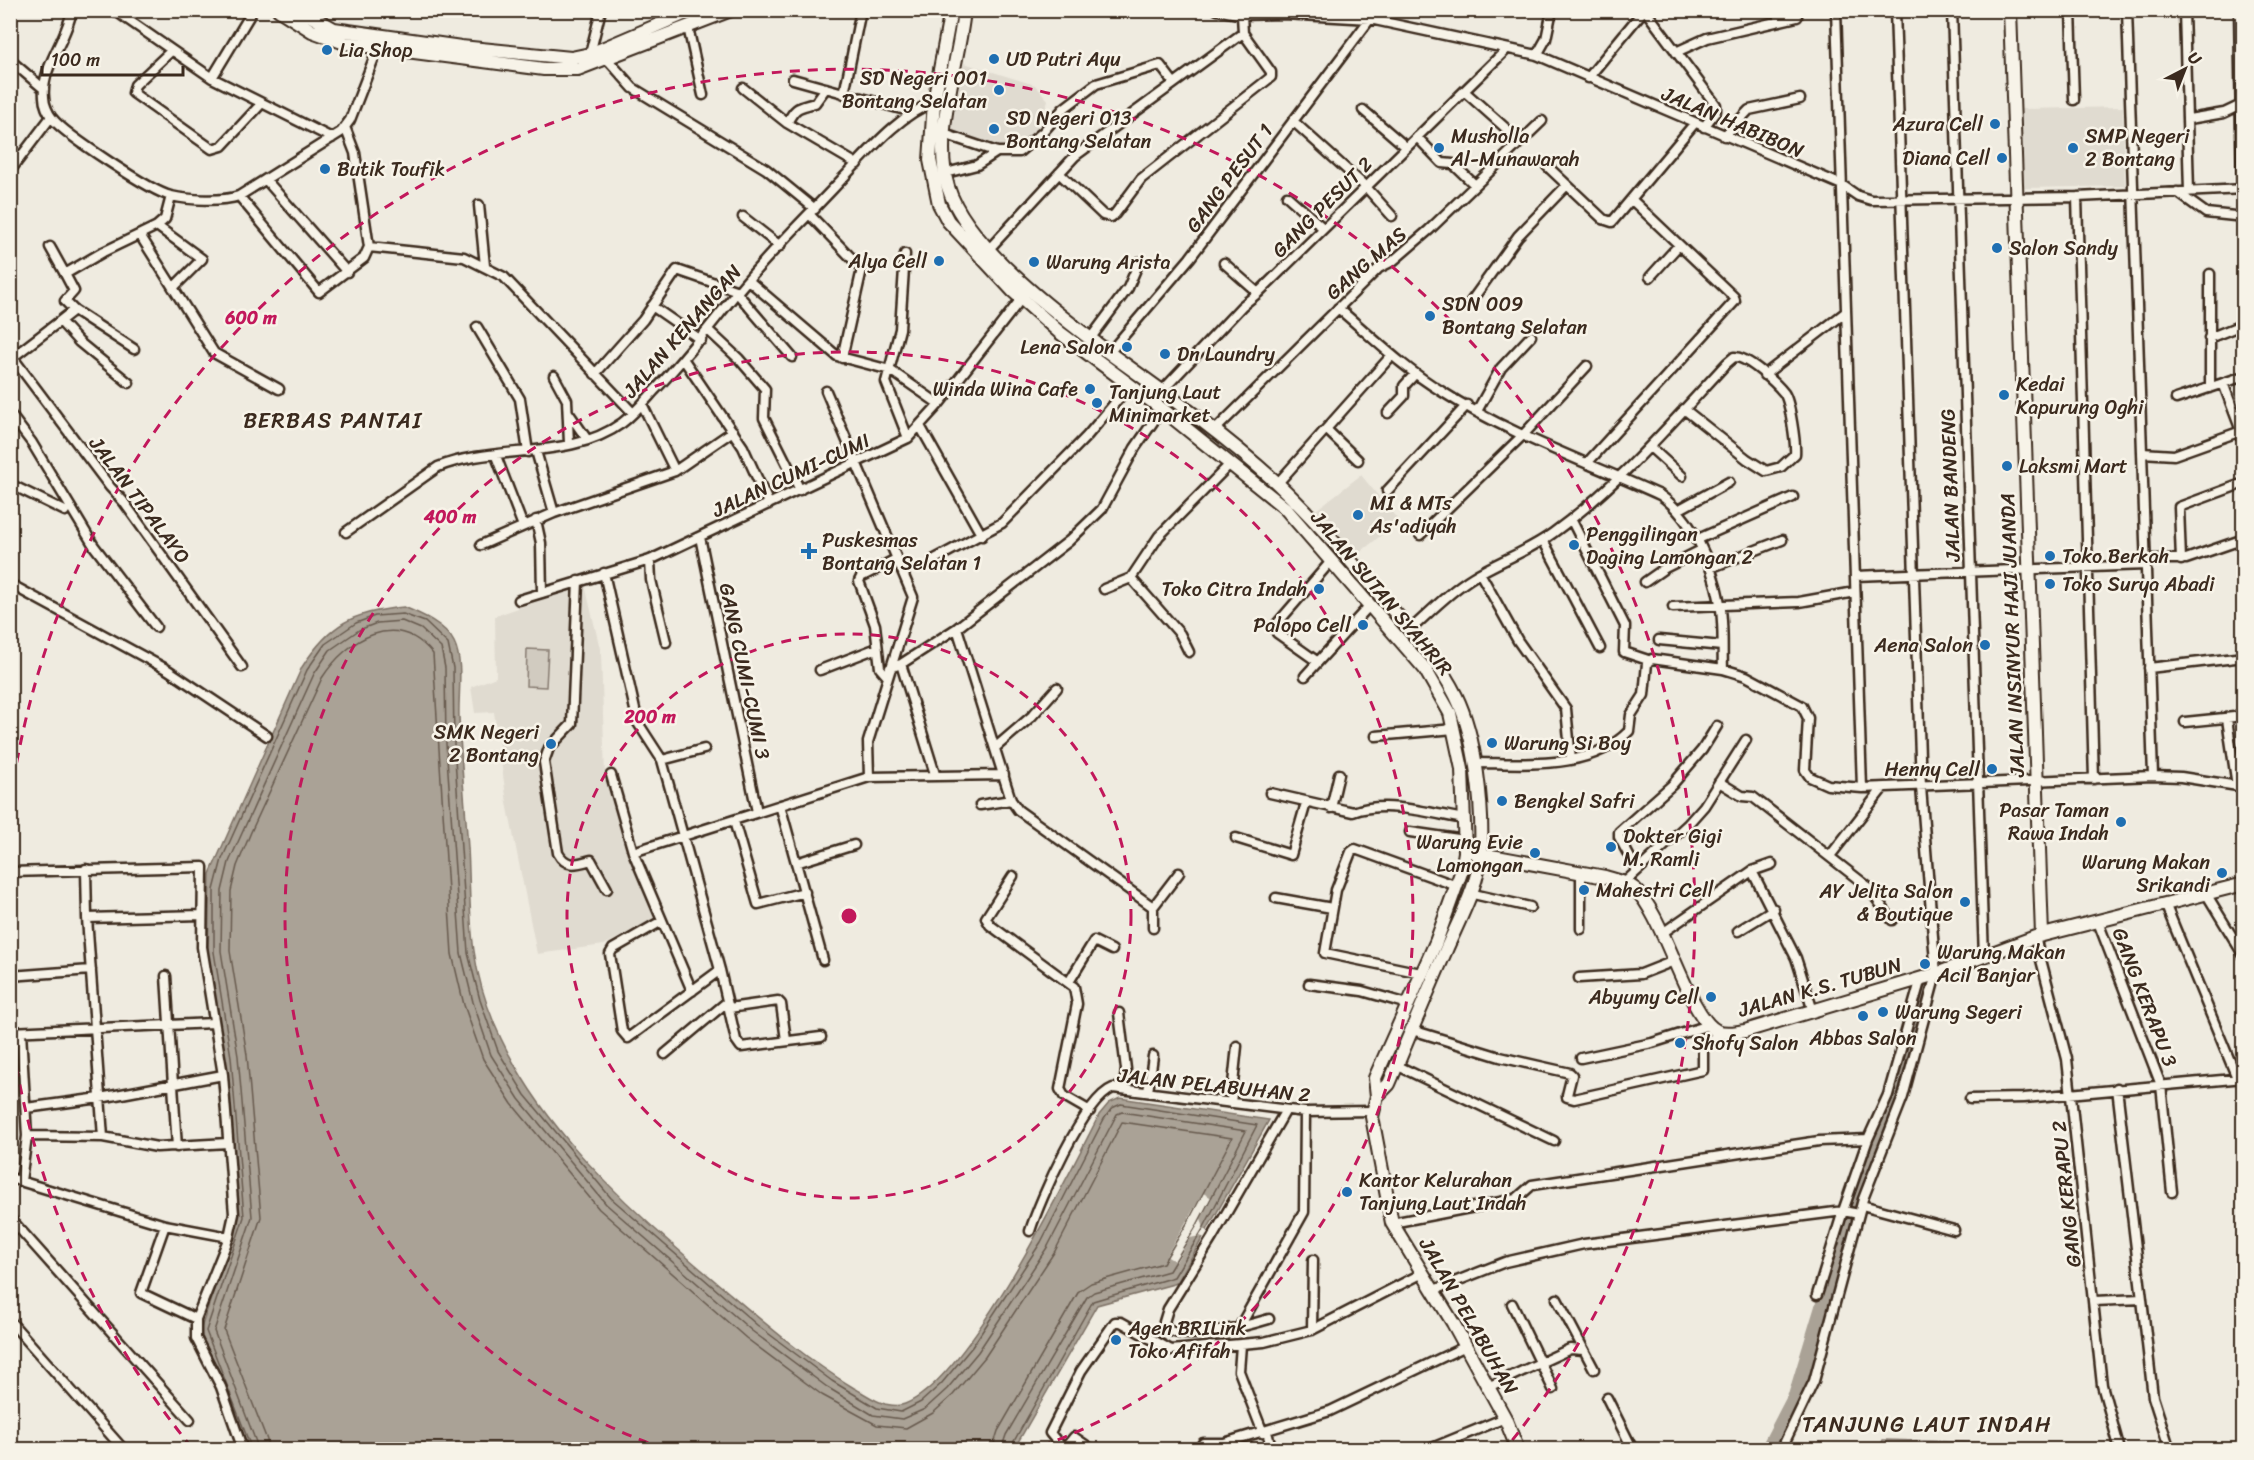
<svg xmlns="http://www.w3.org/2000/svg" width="2254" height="1460" viewBox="0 0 2254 1460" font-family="Sriracha,sans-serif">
	<rect width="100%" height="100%" fill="#efebe0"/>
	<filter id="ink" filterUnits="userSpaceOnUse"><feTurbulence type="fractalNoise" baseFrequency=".0167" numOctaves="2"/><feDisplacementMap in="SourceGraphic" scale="12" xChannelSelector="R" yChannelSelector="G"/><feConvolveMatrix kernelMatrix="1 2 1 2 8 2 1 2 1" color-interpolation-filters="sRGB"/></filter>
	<g filter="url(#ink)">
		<path fill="#e0dbd0" d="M964,63l71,22 13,15 -7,22 -14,23 -12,8 -65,-18z
			M2123,107l2,79 -102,2 -2,-79z
			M1361,475l38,46 -41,33 -42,-44z
			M585,585l16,68 4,123 49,143 -50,26 -67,9 -30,-151 -13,-91 -19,1 -4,-26 25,-10 -1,-61z"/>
		<path fill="#d1cbc0" stroke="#867a6f" stroke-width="1.5" d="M527,649l21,1 -2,37 -20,-1z
			M1883,1440l227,6 14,3 -245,1z"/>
		<path fill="#aaa296" stroke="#7e7266" stroke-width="1.5" d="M404,607c17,7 41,17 50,35 10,20 4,53 5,75 2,44 6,87 9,131 2,34 1,70 6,103 20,142 150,254 254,341 40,34 81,69 126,96 10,5 20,13 31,16 6,1 13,3 20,0 64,-25 161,-224 194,-289l10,-12 11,-5 149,22 -92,163 -80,22 -83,144h-767l-47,-118 38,-113 -13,-160 -17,-106 2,-78 92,-207c28,-43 50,-55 102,-60z"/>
		<path fill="#efebe0" d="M1203,1193l9,5 -11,20 3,11 4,3 -3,6 -5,-2 -10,2 -14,24 -10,-6z"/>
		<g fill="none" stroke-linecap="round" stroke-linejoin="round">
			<path stroke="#675a4e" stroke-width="1.5" d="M252,1450l-46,-119 38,-114 -13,-160 -17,-105v-62l8,-31 85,-189 18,-26 31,-21 19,-7 28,-2 22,8 23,22 5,24 1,76 14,209 12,47 18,51 27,44 86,103 146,127 75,56 45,27 24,4 20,-10 20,-18 31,-37 69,-105 63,-123 8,-11 9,-4 136,21 -54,104 -29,48 -81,24 -84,149
				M259,1450l-45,-119 38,-114 -14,-161 -17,-105 1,-60 7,-29 85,-188 16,-24 29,-20 18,-7 25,-2 19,8 20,19 4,20 1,76 15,209 12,49 18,53 28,44 87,105 146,127 75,56 46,28 29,4 23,-10 22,-20 31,-37 70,-106 69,-132 5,-2 124,19 -49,94 -28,46 -75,21 -7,5 -81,138 -5,15
				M268,1450l-1,-10 -43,-110 37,-113 -14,-162 -17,-104 1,-60 6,-25 14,-34 71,-154c25,-39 74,-69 111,-24l19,300 12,51 19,54 29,45 87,105 147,129 76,57 55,30 29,3 27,-15 20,-18 32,-38 70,-106 67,-129 110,16 -43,82 -26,43 -72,20 -12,8 -81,140 -6,19"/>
			<path stroke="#aaa296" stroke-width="16" d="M1768,1450l28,-54 53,-175 25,-75 22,-50 28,-106"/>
			<defs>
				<path id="street" d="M72,10c-5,30 -31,57 -28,87 0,7 4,16 8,21 12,16 100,74 119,78 18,4 50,6 68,0l102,-64 9,-12 29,-75
					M114,10l98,68 120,60
					M1217,10l25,5 42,-1 86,5 167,36 305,130 16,11 13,4 206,-3 167,-8
					M1645,10l71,95v6l-12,16
					M1777,10l3,11
					M1836,10l26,778
					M1952,10l32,948
					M2071,10l3,90
					M2127,10l26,766
					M2184,10l5,182
					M2239,10l3,179
					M688,27l15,68
					M171,51l-36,34 -2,8 79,56 10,-3 40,-43
					M1676,52l31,-14 90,-21
					M590,54l11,-44
					M1537,55l9,-16 6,-29
					M10,60l34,29
					M608,60l25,28 133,81 49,40
					M212,78l41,-68
					M1588,78l56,-68
					M793,79l119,33
					M743,88l44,35 70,41
					M1464,91l56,50
					M844,94l17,-84
					M1363,110l43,37
					M2189,119l35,-6 19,-9
					M1293,121l73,66 26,29
					M787,123c9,-17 11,-15 28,-20l11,-15
					M345,127l10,26 14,94
					M944,134l53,18h22l24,-20 20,-23 33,-25 64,-19 13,17
					M1724,136l25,-26 51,-11
					M1417,137l25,26 11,1 22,21
					M1547,166l56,53 9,3 82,-98
					M10,171l41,-54
					M946,173l31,-8 20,-13
					M1059,173l44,42 8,2 4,-3 26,-35 130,-102v-5l-28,-39 -1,-18
					M266,180l81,92
					M2177,192l29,21 38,4
					M239,196l80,96 45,-34 5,-11 95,10 40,20 129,136
					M1287,196l36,32
					M2077,197l17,582
					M479,205l6,61
					M810,215l52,54 -20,89
					M743,217l37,29
					M157,226l45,33 -29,29
					M140,235l74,118 65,36
					M50,247l15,27 38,-22 54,-26 8,-7 6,-23
					M989,249l86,-93 168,-123
					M905,254l-5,75 -14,53 22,56
					M1224,263l34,30
					M65,274l9,17 -9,10 9,9 60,39
					M1650,277l29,-32
					M748,280l89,76 53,14 49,34
					M737,293l55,64
					M652,306l49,34
					M1467,307l51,-71 49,-51
					M1338,308c33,28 65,60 103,83 67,43 146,71 219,104 32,22 53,71 60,108 4,21 2,45 3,66
					M60,321l14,-11
					M477,327l43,72 8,53
					M708,330l31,29 26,30 -1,29 36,72
					M2209,338l35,-14
					M1090,339l38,-51 11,-26
					M1109,353l81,-95 180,-239
					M10,354l100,133 13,14 119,166
					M13,357l47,-36 19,21 50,41
					M684,360l59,87 26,57
					M595,374l48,-54 34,-50 61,21
					M1764,375l82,-63
					M554,376l13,24 2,43
					M2223,383l20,53
					M2210,388v-114
					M1162,391l80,-85 16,-13 249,-244
					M2176,399l68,-23
					M1477,411l24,-43 30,-32
					M568,412l18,26
					M1388,413l16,-17v-10l11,-12
					M10,414l22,29 62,103 62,81
					M920,426l62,110
					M1327,430l31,30
					M1214,431l165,-163 14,-7 36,-31 113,-109
					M1650,447l32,29
					M536,451l18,62
					M2142,453l32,2 70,-25
					M496,456l27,70
					M1588,462l147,-161 -1,-4 -102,-97
					M675,471l58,-40
					M10,484l55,27
					M1277,484l115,-129
					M1387,491l80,-86
					M1678,510l51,-28
					M1571,519l54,107 -1,26 24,8
					M536,520l5,23 1,50
					M346,532l92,-65c56,-23 132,-6 184,-44 12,-9 22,-21 32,-32 31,-32 57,-67 85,-101 32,-39 70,-75 105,-113 26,-27 55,-62 90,-75
					M1420,535l104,-101 63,-68
					M700,537l57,275
					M1543,540l57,108
					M1696,540l97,-43
					M481,545l73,-32 121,-42 -33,-67
					M2146,559h40l58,-20
					M650,560l1,20 15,62
					M933,560l69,-37 85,-87 43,-51
					M2181,560l-2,-53 65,-24
					M1710,568l72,-28
					M604,573l34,150 24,37 58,210 -92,68 -6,-7 -12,-77 3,-5 47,-27
					M1480,573l38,68 48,68 5,51
					M1855,576l291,-11
					M1131,578l49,56 9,18
					M578,581l-6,143 -23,24 -5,14 14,91c8,15 19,11 33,7l16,29
					M1645,582l20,-14 36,-18
					M10,584l158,86 99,66
					M1104,589l27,-11 28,-42 72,-73
					M519,600l131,-40 258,-122 31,-34 82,-105
					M1673,607l126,-5 56,-10
					M957,628l54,172 7,10 135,97
					M1410,630c20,-18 40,-39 63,-53 26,-16 56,-26 80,-44 66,-48 119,-111 174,-170l7,-6c13,-1 42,26 50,36 6,8 12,51 11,61l-14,13 -15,4 -19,-12 -63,-50
					M1659,640l63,6
					M1318,662l-41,-29 -2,-7 57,-66
					M901,664l34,110
					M890,668l11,-4 56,-36 112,-87 33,-32 33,-61 27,-39
					M2149,668l95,-11
					M820,670l57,-22
					M887,676l-7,-8 -5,-43 -16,-44 2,-4 35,-18
					M1305,676l65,-71
					M2227,719l10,67
					M2185,722l59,-6
					M1376,736l78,-7
					M996,747l36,-31 25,-28
					M662,760l42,-11
					M1474,763c51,0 116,8 155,-32l2,-16 13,-20 3,-32 5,-4 71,10 23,7 56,30 6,12 -3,52 5,7 18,8 34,3 291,-12 28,1 63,10
					M611,775l22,77 59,139
					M869,777l135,-2
					M1719,782l23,14 11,1 114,89 25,34
					M1270,793l83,19c33,-12 77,1 111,7
					M780,805l43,155
					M980,805l31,-5
					M1331,808l8,-34
					M734,821l24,83 47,-12
					M1410,832l55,8
					M1236,838l55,17 15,-52
					M633,852l236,-75 -1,-35 45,-145 -87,-206
					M1830,856l53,-68
					M796,863l58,-18
					M1637,871l-18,-34v-5l53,-47 30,-35 15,-24
					M1752,871l44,87 17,53
					M10,872l193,-5 -1,80 21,128 11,139 -5,23 -33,82v19l25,49 22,63
					M1581,873v56
					M1013,876l-27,42 4,7 84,62 3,17 -17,85 4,7 26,15
					M1624,883l64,-59 16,-18 42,-66
					M1469,893l61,14
					M2207,895l37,61
					M1276,898l56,10
					M2166,906l71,172
					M87,918l115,-3
					M2098,922l63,163 11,107
					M1153,928v-21l26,-34
					M1738,931l36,-22
					M1661,934l91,-63 20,-7
					M2035,937l32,122 35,326 18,65
					M720,970l16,70 5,7 80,-10
					M1421,973l-96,-20 11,-63 15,-38 4,-3 102,37
					M10,976l81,-6
					M166,976l11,171
					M1579,978l62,-4 33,-13
					M1069,982l25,-41 18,9
					M1309,984l53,7 46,13
					M729,1008l49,-7 3,3 5,36
					M10,1011l2,21
					M1119,1013l7,56 -2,19
					M1412,1030l88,27 70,16 2,2 -5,20v2l7,2 129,-29v-23l17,-15
					M10,1032l204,-9
					M21,1032l6,104 -6,45
					M665,1054l62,-52
					M1581,1058l71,-15 57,-18
					M1396,1065l158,76
					M2117,1088l25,211
					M1148,1092l5,-36
					M1970,1099l54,-1 220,-20
					M1231,1103l6,-57
					M26,1108l74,-10 123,-23
					M27,1136l76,1 -16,-219 -1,-49
					M103,1137l54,10 71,-4
					M10,1178l155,47 64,12
					M1862,1205l92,25
					M10,1218l180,202
					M1392,1223l124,-24 16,-14 287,-44 49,-2
					M165,1225l-24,68 55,26
					M1030,1231c10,-31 53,-131 83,-143l192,24 67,-1
					M1434,1290l71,-28 79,-18 259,-33 25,-72 20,-44 33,-117
					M1817,1295l26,-84 16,3
					M1557,1299l37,70
					M2094,1301l48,-2 11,98 17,53
					M1512,1304l41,85
					M1269,1319c-23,7 -83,23 -102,10l-3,-7 4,-13 44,-71 74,-128
					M10,1321l114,129
					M1239,1328l65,-116 1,-100
					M1312,1330l1,-70
					M1241,1345l-2,26 24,62
					M1488,1387l82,-38 13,1
					M1607,1398l26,52
					M1267,1432l5,18
					M10,1442l7,8
					M1065,1448l9,-11 19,13
					M1064,1450l-14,-17 31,-62 34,-49h6l50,28 93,-8 48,-12 111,-57
					M1198,1450l5,-7h21l106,-32 136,-65
					M1427,1450l78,-32
					M1781,1450l33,-69 49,-182 40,-102 33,-123 -15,-187 -26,-777"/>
				<path id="secondary" d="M279,10l33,21 33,12 199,26h34l153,-59
					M300,10l34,19 127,18 110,11 19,-4 103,-44
					M951,10l-17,92 -4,58 9,44 9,17 65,70 46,41 103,77 123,99 140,161 25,44 12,56 3,83 -3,18 -26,72 -61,136 2,18 -5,21 20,106 61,100 52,95 13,32
					M964,10c-5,54 -32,124 -16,177 18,59 114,131 164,168 56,40 115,82 166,129 38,36 73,77 107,117 25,29 54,60 71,95 20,41 27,109 25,155 -2,33 -22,69 -35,99 -20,45 -38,89 -57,134l-12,12
					M2010,10l32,925
					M1475,853l130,24c10,3 22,5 30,12 29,26 53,128 82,142 9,4 19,1 28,0l191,-57 99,-37 209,-53"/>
			</defs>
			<use href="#street" stroke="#3b2a1e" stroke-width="13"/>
			<use href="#secondary" stroke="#3b2a1e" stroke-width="16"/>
			<use href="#street" stroke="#f7f3e8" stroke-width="8"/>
			<use href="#secondary" stroke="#f7f3e8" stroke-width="12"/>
		</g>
	</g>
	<g fill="none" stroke="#c2185b" stroke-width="3" stroke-dasharray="10 8">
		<circle cx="849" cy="916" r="282"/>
		<path d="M665 1449A564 564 0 1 1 1033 1449"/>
		<path d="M192 1448A846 846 0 0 1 11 1034M11 798A846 846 0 1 1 1506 1448"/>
	</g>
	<g fill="#1f6fb2" stroke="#f7f3e8" stroke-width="2">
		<circle cx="327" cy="50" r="6"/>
		<circle cx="994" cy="59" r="6"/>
		<circle cx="999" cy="90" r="6"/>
		<circle cx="1995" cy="124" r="6"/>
		<circle cx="994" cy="129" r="6"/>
		<circle cx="1439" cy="148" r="6"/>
		<circle cx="2073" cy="148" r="6"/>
		<circle cx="2002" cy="158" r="6"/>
		<circle cx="325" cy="169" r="6"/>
		<circle cx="1997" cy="248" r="6"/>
		<circle cx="939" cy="261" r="6"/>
		<circle cx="1034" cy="262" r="6"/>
		<circle cx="1430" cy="316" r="6"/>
		<circle cx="1127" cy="347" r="6"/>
		<circle cx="1165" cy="354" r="6"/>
		<circle cx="1090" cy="389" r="6"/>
		<circle cx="2004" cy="395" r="6"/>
		<circle cx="1097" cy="403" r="6"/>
		<circle cx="2007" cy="466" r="6"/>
		<circle cx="1358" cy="515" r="6"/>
		<circle cx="1574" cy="545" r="6"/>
		<path d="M806 542h6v6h6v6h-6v6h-6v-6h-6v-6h6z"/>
		<circle cx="2050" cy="556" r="6"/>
		<circle cx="2050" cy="584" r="6"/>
		<circle cx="1319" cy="589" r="6"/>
		<circle cx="1363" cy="625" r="6"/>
		<circle cx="1985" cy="645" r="6"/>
		<circle cx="1492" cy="743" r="6"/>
		<circle cx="551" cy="744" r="6"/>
		<circle cx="1992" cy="769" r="6"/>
		<circle cx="1502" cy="801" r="6"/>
		<circle cx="2121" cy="822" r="6"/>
		<circle cx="1611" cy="847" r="6"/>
		<circle cx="1535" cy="853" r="6"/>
		<circle cx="2222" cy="873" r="6"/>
		<circle cx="1584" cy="890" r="6"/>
		<circle cx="1965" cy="902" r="6"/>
		<circle cx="1925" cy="964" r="6"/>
		<circle cx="1711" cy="997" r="6"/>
		<circle cx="1883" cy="1012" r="6"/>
		<circle cx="1863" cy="1016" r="6"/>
		<circle cx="1680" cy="1043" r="6"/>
		<circle cx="1347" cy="1192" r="6"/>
		<circle cx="1116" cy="1340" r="6"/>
	</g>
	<g text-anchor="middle" stroke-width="5" stroke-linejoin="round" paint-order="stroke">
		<g font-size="20" fill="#3b2a1e" stroke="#f7f3e8" text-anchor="start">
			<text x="339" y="57">Lia Shop</text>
			<text x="1006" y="66">UD Putri Ayu</text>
			<text x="987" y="85" text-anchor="end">SD Negeri 001<tspan x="987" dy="23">Bontang Selatan</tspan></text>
			<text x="1006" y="125">SD Negeri 013<tspan x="1006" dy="23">Bontang Selatan</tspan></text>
			<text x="1983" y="131" text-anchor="end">Azura Cell</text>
			<text x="1451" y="143">Musholla<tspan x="1451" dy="23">Al-Munawarah</tspan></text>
			<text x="2085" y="143">SMP Negeri<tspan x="2085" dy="23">2 Bontang</tspan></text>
			<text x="1990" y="165" text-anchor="end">Diana Cell</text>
			<text x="337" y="176">Butik Toufik</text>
			<text x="2009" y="255">Salon Sandy</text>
			<text x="927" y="268" text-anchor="end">Alya Cell</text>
			<text x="1046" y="269">Warung Arista</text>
			<text x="1442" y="311">SDN 009<tspan x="1442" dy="23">Bontang Selatan</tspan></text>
			<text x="1115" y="354" text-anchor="end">Lena Salon</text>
			<text x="1177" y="361">Dn Laundry</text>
			<text x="2016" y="391">Kedai<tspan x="2016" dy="23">Kapurung Oghi</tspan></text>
			<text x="1078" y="396" text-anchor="end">Winda Wina Cafe</text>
			<text x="1109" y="399">Tanjung Laut<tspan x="1109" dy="23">Minimarket</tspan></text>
			<text x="2019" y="473">Laksmi Mart</text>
			<text x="1370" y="510">MI &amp; MTs<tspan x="1370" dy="23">As'adiyah</tspan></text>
			<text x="1586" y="541">Penggilingan<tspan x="1586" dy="23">Daging Lamongan 2</tspan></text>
			<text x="822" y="547">Puskesmas<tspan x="822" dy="23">Bontang Selatan 1</tspan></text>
			<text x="2062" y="563">Toko Berkah</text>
			<text x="2062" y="591">Toko Surya Abadi</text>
			<text x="1307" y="596" text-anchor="end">Toko Citra Indah</text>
			<text x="1351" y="632" text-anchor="end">Palopo Cell</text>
			<text x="1973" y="652" text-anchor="end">Aena Salon</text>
			<text x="539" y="739" text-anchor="end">SMK Negeri<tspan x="539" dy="23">2 Bontang</tspan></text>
			<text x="1504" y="750">Warung Si Boy</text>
			<text x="1980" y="776" text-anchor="end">Henny Cell</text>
			<text x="1514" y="808">Bengkel Safri</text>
			<text x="2109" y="817" text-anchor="end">Pasar Taman<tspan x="2109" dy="23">Rawa Indah</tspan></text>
			<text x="1623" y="843">Dokter Gigi<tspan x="1623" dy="23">M. Ramli</tspan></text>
			<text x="1523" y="849" text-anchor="end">Warung Evie<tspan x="1523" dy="23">Lamongan</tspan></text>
			<text x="2210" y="869" text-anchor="end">Warung Makan<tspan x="2210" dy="23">Srikandi</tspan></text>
			<text x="1596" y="897">Mahestri Cell</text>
			<text x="1953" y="898" text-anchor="end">AY Jelita Salon<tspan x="1953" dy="23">&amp; Boutique</tspan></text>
			<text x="1937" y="959">Warung Makan<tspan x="1937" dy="23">Acil Banjar</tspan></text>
			<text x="1699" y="1004" text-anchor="end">Abyumy Cell</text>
			<text x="1895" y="1019">Warung Segeri</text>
			<text x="1863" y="1045" text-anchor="middle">Abbas Salon</text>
			<text x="1692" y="1050">Shofy Salon</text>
			<text x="1359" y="1187">Kantor Kelurahan<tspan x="1359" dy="23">Tanjung Laut Indah</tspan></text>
			<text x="1128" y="1335">Agen BRILink<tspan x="1128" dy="23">Toko Afifah</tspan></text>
		</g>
		<g font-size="20" fill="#3b2a1e" stroke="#f7f3e8">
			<text transform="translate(1733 122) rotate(23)" y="7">JALAN HABIBON</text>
			<text transform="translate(1229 178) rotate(-53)" y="7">GANG PESUT 1</text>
			<text transform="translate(1322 207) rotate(-45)" y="7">GANG PESUT 2</text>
			<text transform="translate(1366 263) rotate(-41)" y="7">GANG MAS</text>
			<text transform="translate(682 331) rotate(-49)" y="7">JALAN KENANGAN</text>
			<text transform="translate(791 475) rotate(-25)" y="7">JALAN CUMI-CUMI</text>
			<text transform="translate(1950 485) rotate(-92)" y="7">JALAN BANDENG</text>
			<text transform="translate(140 500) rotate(53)" y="7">JALAN TIPALAYO</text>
			<text transform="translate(1382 593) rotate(50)" y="7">JALAN SUTAN SYAHRIR</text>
			<text transform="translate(2012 635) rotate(-92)" y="7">JALAN INSINYUR HAJI JUANDA</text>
			<text transform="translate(745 671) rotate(78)" y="7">GANG CUMI-CUMI 3</text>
			<text transform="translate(1820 987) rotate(-16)" y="7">JALAN K.S. TUBUN</text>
			<text transform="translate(2145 997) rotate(69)" y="7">GANG KERAPU 3</text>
			<text transform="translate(1214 1085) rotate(6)" y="7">JALAN PELABUHAN 2</text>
			<text transform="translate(2066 1194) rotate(-96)" y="7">GANG KERAPU 2</text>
			<text transform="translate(1469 1316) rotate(60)" y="7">JALAN PELABUHAN</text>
		</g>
		<g font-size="22" letter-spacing="1.5" fill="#3b2a1e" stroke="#f7f3e8">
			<text x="333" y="428">BERBAS PANTAI</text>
			<text x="1927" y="1432">TANJUNG LAUT INDAH</text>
		</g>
	</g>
	<circle cx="849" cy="916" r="9" fill="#c2185b" stroke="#f7f3e8" stroke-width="3"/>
	<g font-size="18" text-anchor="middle" font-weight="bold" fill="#c2185b" stroke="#f7f3e8" stroke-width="5" stroke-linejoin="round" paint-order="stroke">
		<text x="251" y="324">600 m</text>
		<text x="450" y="523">400 m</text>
		<text x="650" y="723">200 m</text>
	</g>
	<rect width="2254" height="1460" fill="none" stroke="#f7f3e8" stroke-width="36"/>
	<rect x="18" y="18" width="2218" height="1424" fill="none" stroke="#3b2a1e" stroke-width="2" filter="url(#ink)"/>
	<g transform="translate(2185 69) rotate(42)" stroke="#f7f3e8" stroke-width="4.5" paint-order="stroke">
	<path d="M0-4.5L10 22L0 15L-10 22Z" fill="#3b2a1e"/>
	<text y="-9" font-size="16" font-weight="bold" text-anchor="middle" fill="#3b2a1e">U</text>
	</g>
	<path d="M42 66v9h141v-9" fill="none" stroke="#3b2a1e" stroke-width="3"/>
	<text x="51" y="66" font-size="18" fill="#3b2a1e" stroke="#f7f3e8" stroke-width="4.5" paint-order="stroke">100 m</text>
</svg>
